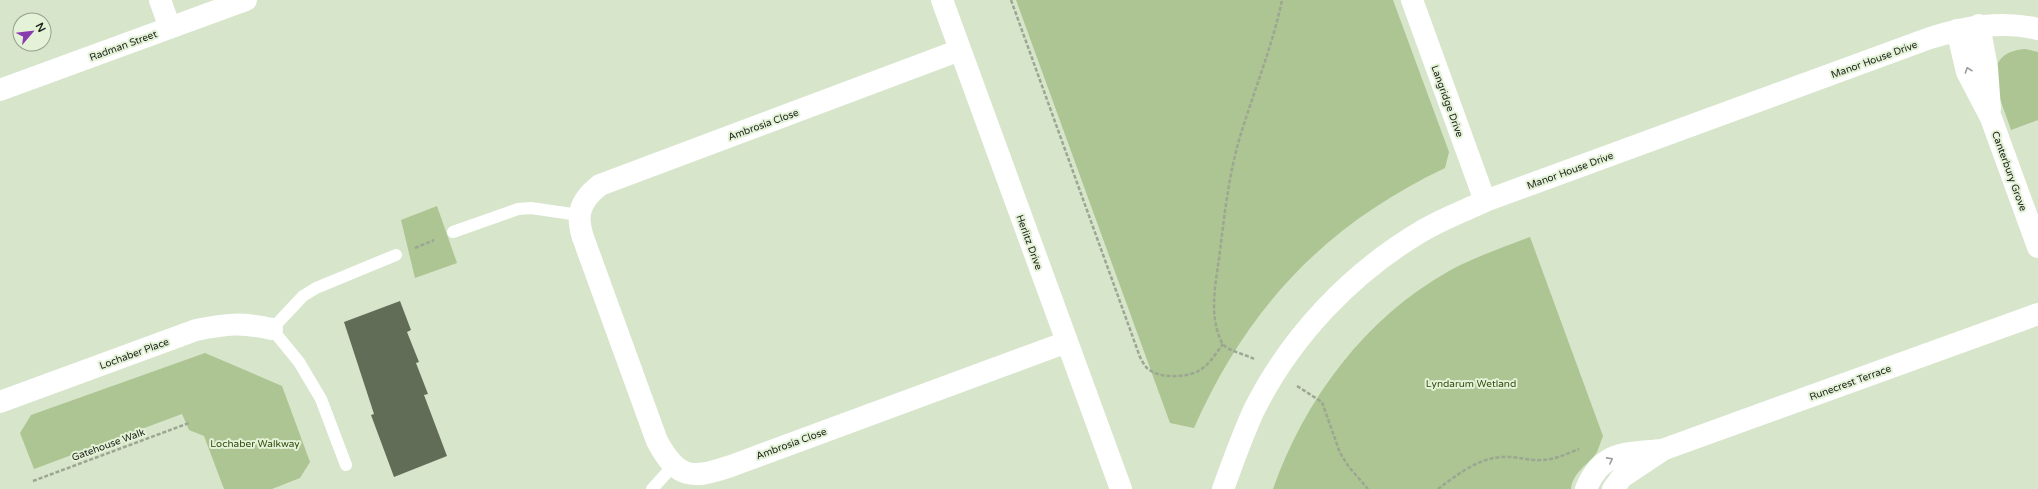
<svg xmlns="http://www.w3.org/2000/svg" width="2038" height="489" viewBox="0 0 2038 489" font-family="'Varela Round',sans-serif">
	<rect width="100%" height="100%" fill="#d7e5cb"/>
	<path fill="#acc592" d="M1016,0h377l56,152 -4,16c-120,57 -198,140 -251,260l-24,-5z
		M2025,49l13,3v68l-27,10c-9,-29 -36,-77 14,-81z
		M437,206l20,57 -42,15 -14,-58z
		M1530,237l73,199c-2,5 -4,11 -6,16 -8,12 -25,21 -26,37h-298c32,-90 92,-171 176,-218 26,-14 54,-24 81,-34z
		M205,353l77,33 28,76 -10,16 -28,11h-48l-20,-53 -15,-6 -7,-16 -148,55 -14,-36 11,-18z"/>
	<path fill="#626d57" d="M400,301l11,29 -4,2 12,30 -3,1 12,31 -4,1 23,61 -53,21 -23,-62 3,-1 -30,-92z"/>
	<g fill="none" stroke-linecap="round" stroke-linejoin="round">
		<path stroke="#9ca793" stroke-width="2.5" stroke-dasharray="4 2" stroke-linecap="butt" d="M1011,0l129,357c2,4 4,8 7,11 11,11 41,10 53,2 10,-6 16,-17 23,-26
			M415,248l19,-8
			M1254,359c-9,-5 -27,-8 -32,-16 -13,-26 -7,-57 -3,-84 5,-40 9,-80 20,-119 14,-47 33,-92 43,-140
			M1297,386l25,16 18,51 9,14 19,22
			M33,481l156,-58
			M1438,489c19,-14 41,-32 66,-32 12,-1 25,4 37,3 13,0 25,-6 38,-11"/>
		<path stroke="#fff" stroke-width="12" d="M453,232l65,-23 13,-1 48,7
			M346,465l-25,-66 -22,-37 -27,-33 31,-33 13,-8 80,-33
			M652,489l21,-23"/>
		<path stroke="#fff" stroke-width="22" d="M160,0l10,28
			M942,0l179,489
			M1412,0l73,201
			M1979,25l8,43 3,41
			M1957,30l10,42 24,46 47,129
			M960,50l-360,135c-22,17 -25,33 -15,58l72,198c21,39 35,38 74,25l336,-124
			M0,90l246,-90
			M0,402l196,-72c31,-6 45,-8 76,-1
			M1586,489c16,-39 39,-35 76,-39l376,-136
			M1613,489l9,-12 39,-26"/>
		<path stroke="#fff" stroke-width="22" d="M1223,489c10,-27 19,-53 31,-79 37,-74 97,-137 168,-179 20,-12 42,-20 63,-30l445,-163c35,-11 71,-18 108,-9"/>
	</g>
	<defs><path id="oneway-chevron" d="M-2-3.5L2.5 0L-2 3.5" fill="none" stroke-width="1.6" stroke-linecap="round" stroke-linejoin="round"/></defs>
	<g stroke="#9b9d99">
		<use href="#oneway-chevron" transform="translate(1968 70) rotate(-109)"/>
		<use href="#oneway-chevron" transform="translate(1610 460) rotate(-28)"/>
	</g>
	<g text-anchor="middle" stroke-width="4" stroke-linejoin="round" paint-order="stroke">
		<g font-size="10" fill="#20251c" stroke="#e4f2d8">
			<text transform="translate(123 45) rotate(-20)" y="4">Radman Street</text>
			<text transform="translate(1874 59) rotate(-20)" y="4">Manor House Drive</text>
			<text transform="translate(1448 101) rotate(70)" y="4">Langridge Drive</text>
			<text transform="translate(763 124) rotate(-20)" y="4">Ambrosia Close</text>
			<text transform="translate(1570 170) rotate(-20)" y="4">Manor House Drive</text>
			<text transform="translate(2010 171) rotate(70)" y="4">Canterbury Grove</text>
			<text transform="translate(1030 242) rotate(70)" y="4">Herlitz Drive</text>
			<text transform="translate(134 353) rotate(-20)" y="4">Lochaber Place</text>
			<text transform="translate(1850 382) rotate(-20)" y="4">Runecrest Terrace</text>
			<text transform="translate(791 443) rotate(-20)" y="4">Ambrosia Close</text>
			<text transform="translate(108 444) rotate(-20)" y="4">Gatehouse Walk</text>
		</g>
		<g font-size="10" fill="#314a0d" stroke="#e4f2d8">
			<text x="1471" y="387">Lyndarum Wetland</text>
			<text x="255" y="447">Lochaber Walkway</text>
		</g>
	</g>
	<g transform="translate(32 32) rotate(62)"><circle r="19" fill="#e4f2d8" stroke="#96a08d"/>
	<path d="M0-3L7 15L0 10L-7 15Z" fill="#883cad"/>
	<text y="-6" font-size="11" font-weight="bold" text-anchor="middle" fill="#20251c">N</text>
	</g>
</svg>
